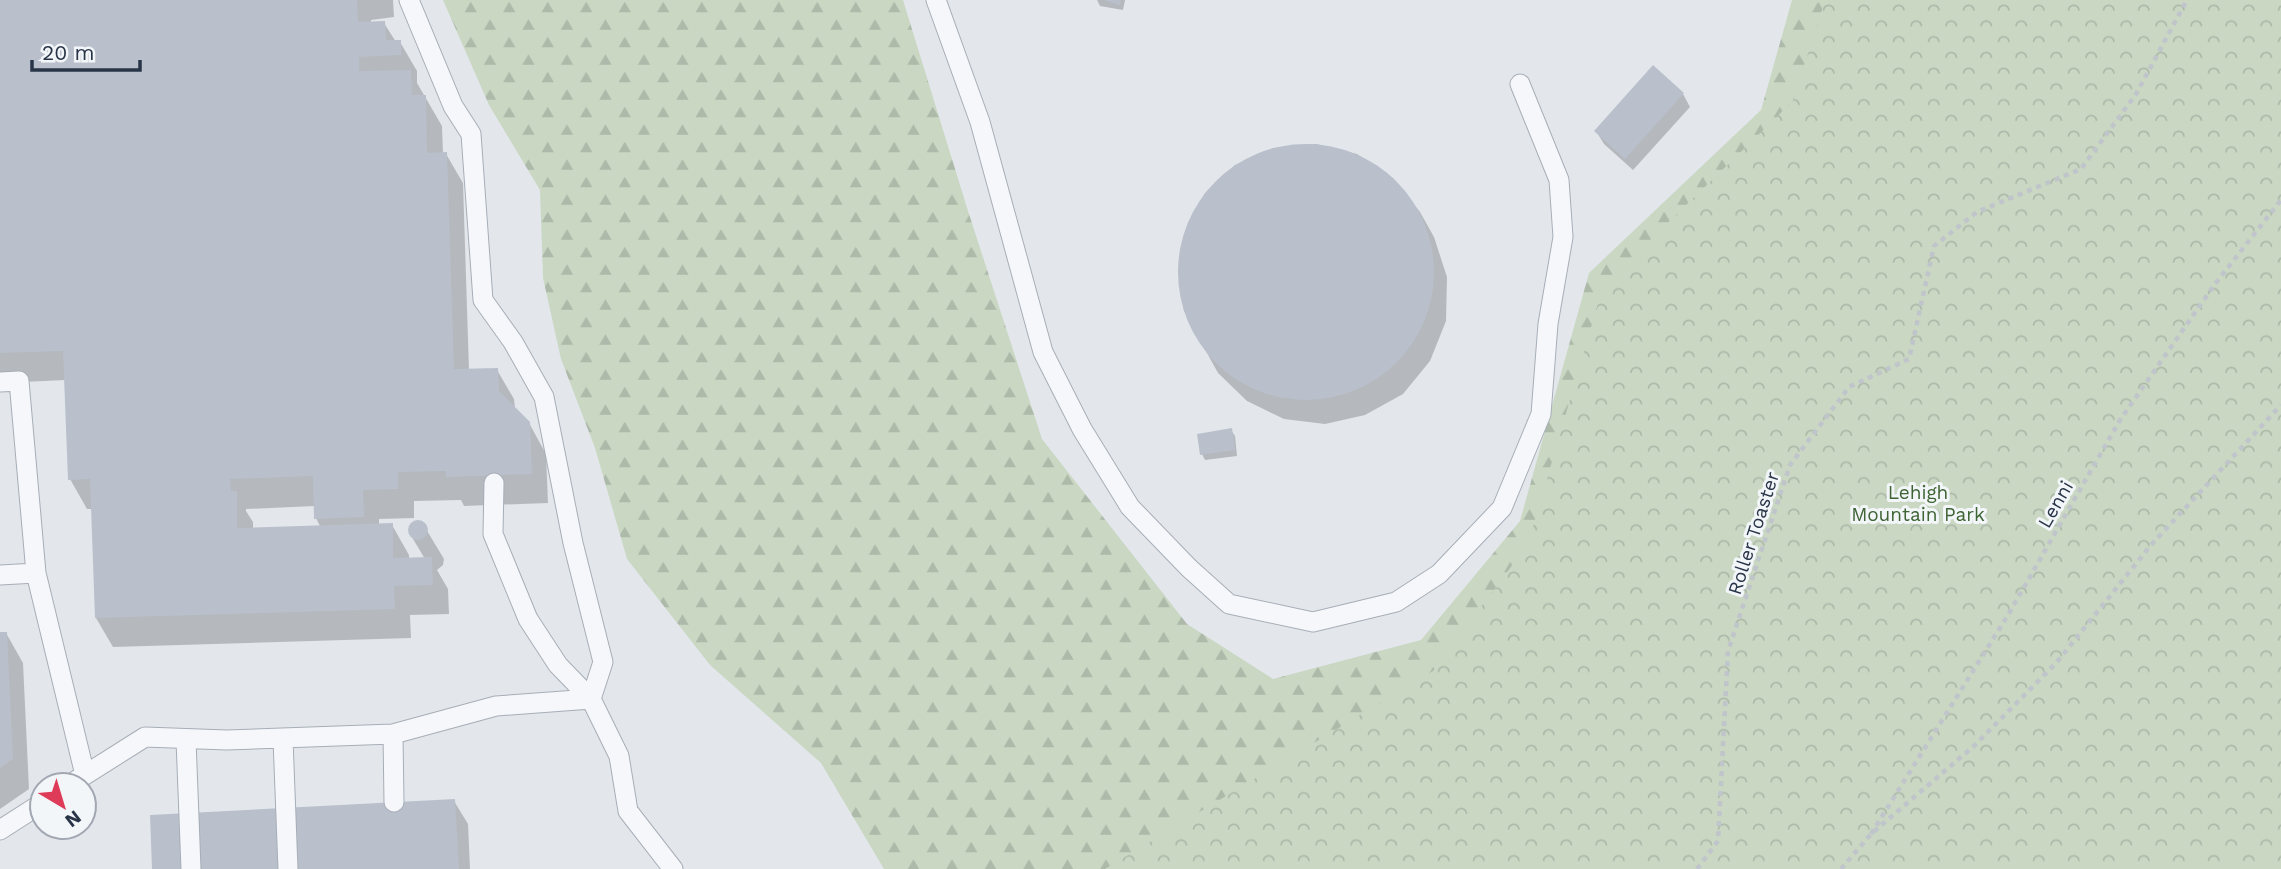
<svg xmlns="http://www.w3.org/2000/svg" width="2281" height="869" viewBox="0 0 2281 869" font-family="'Work Sans',sans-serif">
	<defs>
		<pattern id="forest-firs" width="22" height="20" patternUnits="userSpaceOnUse" patternTransform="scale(1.75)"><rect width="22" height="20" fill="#c9d7c3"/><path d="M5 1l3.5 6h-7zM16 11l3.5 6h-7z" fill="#adb9a9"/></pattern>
		<pattern id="park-crowns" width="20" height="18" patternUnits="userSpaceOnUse" patternTransform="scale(1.75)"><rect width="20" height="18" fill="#c9d7c3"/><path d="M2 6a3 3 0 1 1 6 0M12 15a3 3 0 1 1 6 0" fill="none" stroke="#adb9a9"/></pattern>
	</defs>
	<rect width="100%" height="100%" fill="#e3e7ec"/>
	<path fill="url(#forest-firs)" d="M443,0h460l65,211 74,228 145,185 86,55 148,-39 99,-119 69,-248 172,-163 31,-110h489v869h-1397l-63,-106 -111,-98 -83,-106 -32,-111 -34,-89 -18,-81 -3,-88 -51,-85z"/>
	<path fill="url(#park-crowns)" d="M1825,0h456v869h-1176l328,-198 95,-127 75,-258 190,-185z"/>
	<path fill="#0003" fill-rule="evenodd" d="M0,0h393l1,17 -23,3v3h13l12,19h4l17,29v12l25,43 1,28h3l17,29 6,187h28l17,29 1,10 14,14 17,31 2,49 -84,3 -3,-6 -47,1v17l-35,1v7l13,-1 17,30v5l16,-1 -15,-25v-7l4,-4h7l5,6 18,30 -1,6 -6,5 11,19 1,25 -39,1 1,23 -298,9 -17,-29 -3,-109h-6l-17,-30 -4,-99 -66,3zM315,506l1,12 5,10 -68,2v-8l-7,-11v-2z
		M1097,0h28l-2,10 -23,-4z
		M1683,94l7,13 -57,63 -29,-26 -8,-13z
		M1316,144l41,10 36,24 27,34 14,25 13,40 -1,44 -16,40 -27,33 -38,21 -40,9 -41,-5 -37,-18 -29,-28 -34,-62 -5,-41 7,-40 19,-37 30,-28 38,-17z
		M1231,430l4,6 2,20 -32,4 -3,-6z
		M6,633l17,30 6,126 -29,20v-175z
		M454,801l14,23 2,45h-316z"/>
	<path fill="#b9c0cb" d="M0,0h357l1,22 27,-1 1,19h15v15l-42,2v14l52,-1 1,25h14l1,58 20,-1 7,217 44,-1 1,23 31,31 2,52 -86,3v-6l-48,1v17l-35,1 1,27 -50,2 -1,-43 -83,3 1,12h6v37l156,-5v35l39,-1 1,28 -39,1 1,23 -300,9 -5,-139 -22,1 -5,-129 -63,2z
		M1103,0h18l-1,5z
		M1653,65l31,28 -59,66 -31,-28z
		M1178 272a128 128 0 1 1 256 0a128 128 0 1 1-256 0Z
		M1232,428l3,22 -35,5 -3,-21z
		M408 530a10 10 0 1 1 20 0a10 10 0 1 1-20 0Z
		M0,632h7l6,127 -13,9z
		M455,799l4,70h-307l-2,-54z"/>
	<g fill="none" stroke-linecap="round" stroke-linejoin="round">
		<defs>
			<path id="service" d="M409,0l44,106 18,28 12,166 30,42 31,55 29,146 30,119 -12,37
				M936,0l44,122 63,230 39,77 48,78 59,61 40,36 84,18 83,-20 43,-28 63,-66 39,-94 7,-90 15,-87 -4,-57 -39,-96
				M0,382l19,-1 17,192 49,202
				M494,483l-1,51 35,85 30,46 33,34 28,57 9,55 45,58
				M0,575l36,-2
				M393,734l1,68
				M283,739l5,130
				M186,740l5,129
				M69,785l76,-48 82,3 166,-6 103,-28 95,-7
				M0,830l42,-27"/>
		</defs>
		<use href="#service" stroke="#a7aeb7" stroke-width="21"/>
		<path stroke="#c0c4cb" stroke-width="4.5" stroke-dasharray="5 5" stroke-linecap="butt" d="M1871,834l137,-219 112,-195 95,-136 66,-84
			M1697,869l21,-28 10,-190 62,-186 59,-78 60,-28 25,-113 43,-34 104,-43 55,-75 51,-94
			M1841,869l30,-35 104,-89 82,-83 94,-117 130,-140"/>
		<use href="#service" stroke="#f6f7fa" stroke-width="19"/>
	</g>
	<g text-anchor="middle" stroke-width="6" stroke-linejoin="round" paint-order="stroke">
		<g font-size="19" fill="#3e6434" stroke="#f3f6f9">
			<text x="1918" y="499">Lehigh<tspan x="1918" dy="22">Mountain Park</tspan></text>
		</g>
		<g font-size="19" fill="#283447" stroke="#f3f6f9">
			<text transform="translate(2055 504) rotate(-60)" y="7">Lenni</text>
			<text transform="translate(1753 533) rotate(-72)" y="7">Roller Toaster</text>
		</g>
	</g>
	<g transform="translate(63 806) rotate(142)"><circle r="33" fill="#f3f6f9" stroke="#a2a8b2" stroke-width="2"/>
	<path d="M0-5L12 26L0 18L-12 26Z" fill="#de3b59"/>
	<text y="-10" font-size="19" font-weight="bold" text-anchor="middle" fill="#283447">N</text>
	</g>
	<path d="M32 60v10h108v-10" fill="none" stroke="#283447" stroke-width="3.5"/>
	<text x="42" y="60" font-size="21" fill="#283447" stroke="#f3f6f9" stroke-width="5" paint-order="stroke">20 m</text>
</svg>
